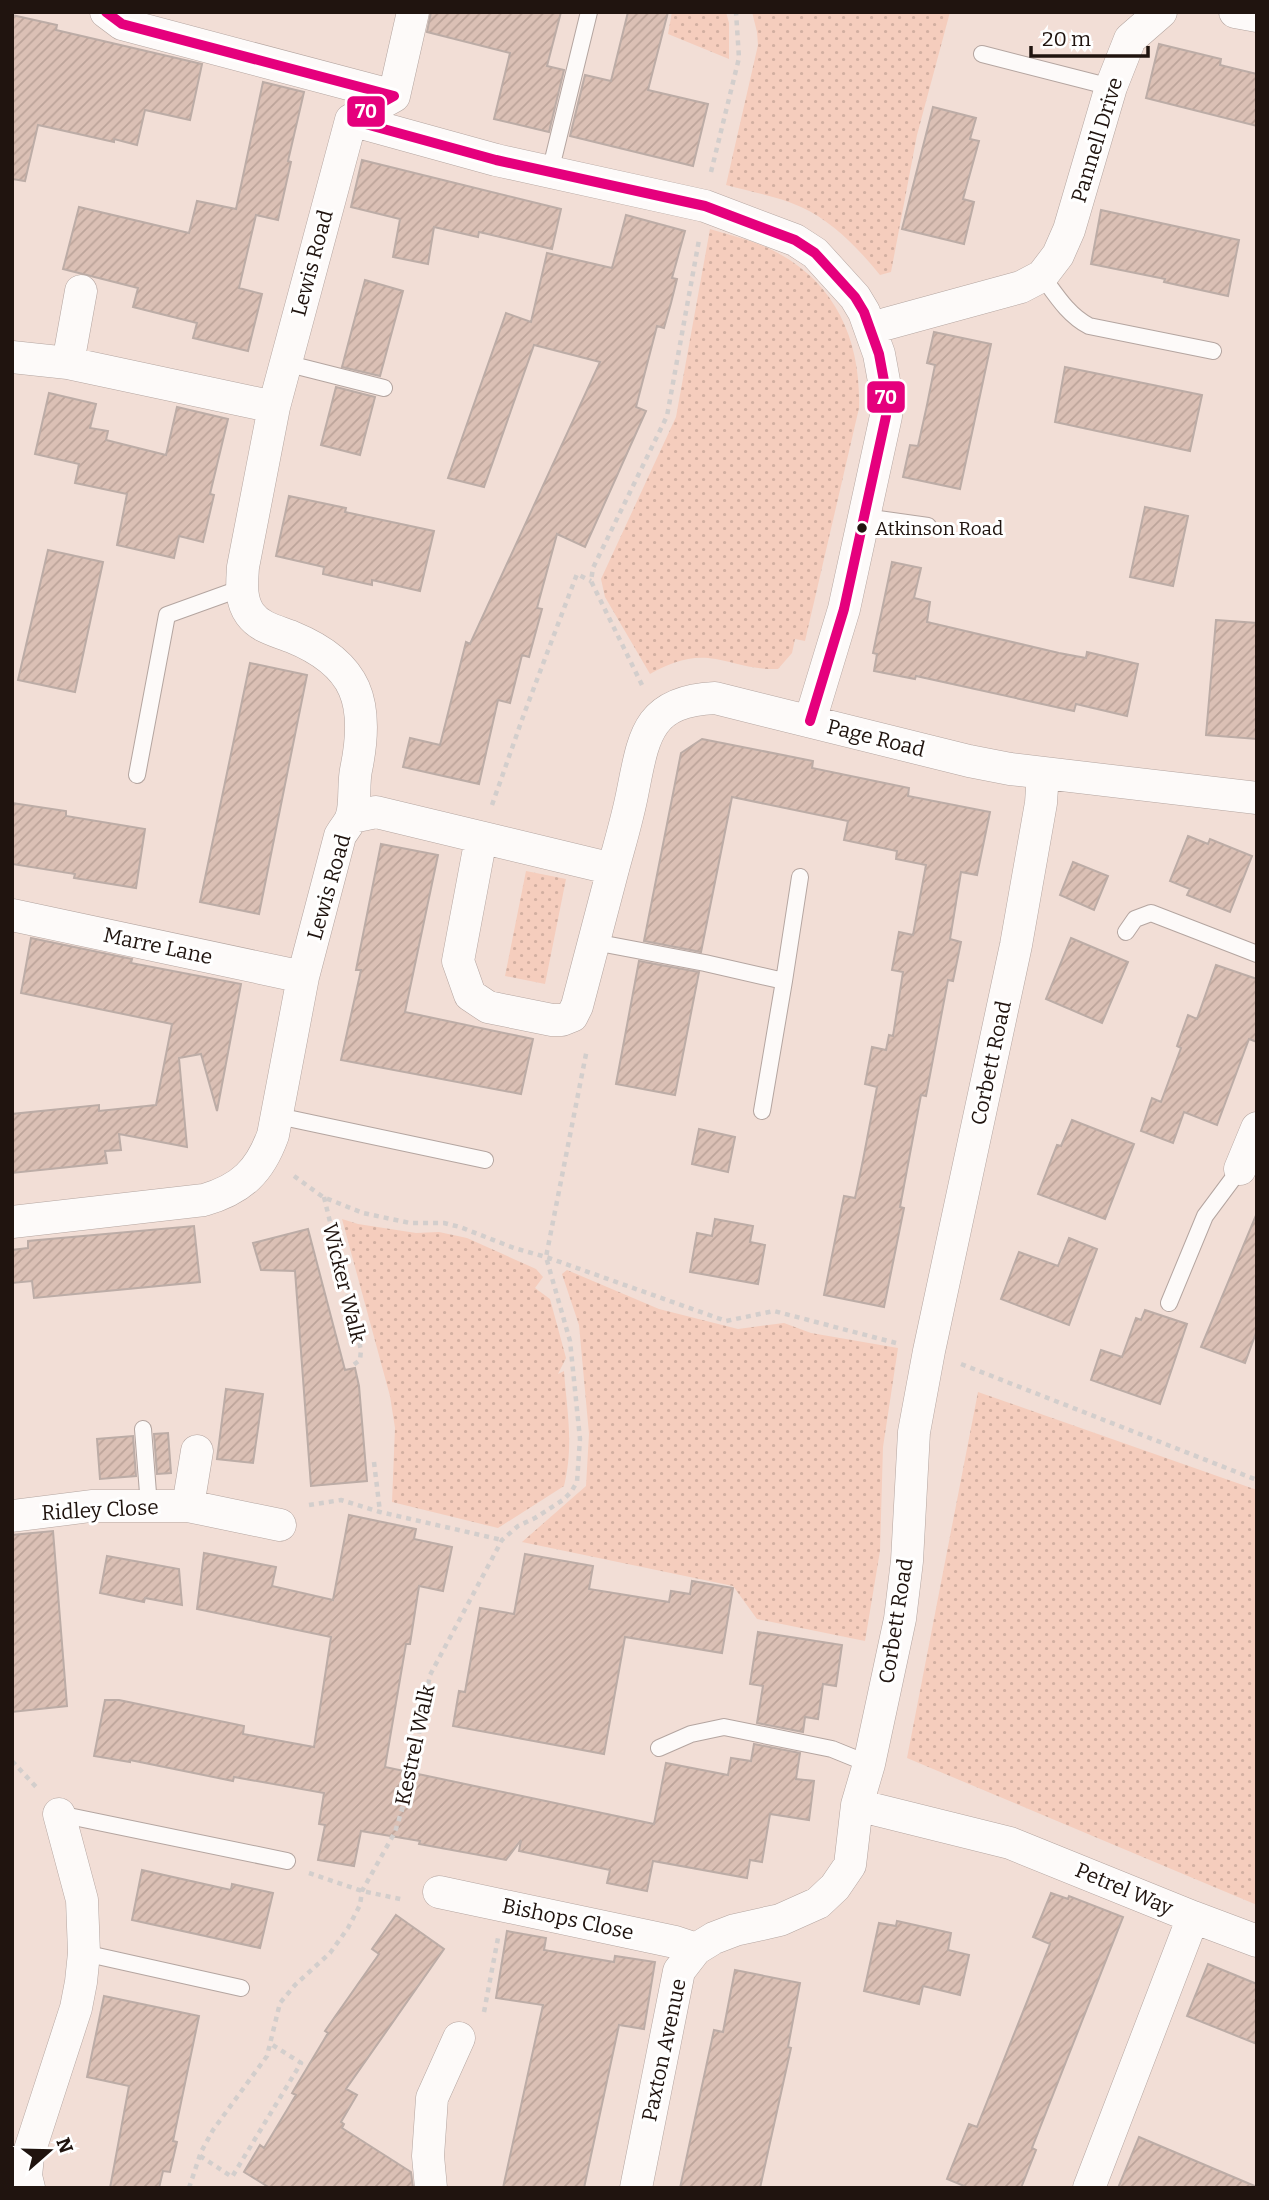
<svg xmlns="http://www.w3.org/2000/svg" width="1269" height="2200" viewBox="0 0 1269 2200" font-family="Bitter,serif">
	<defs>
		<pattern id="grass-dots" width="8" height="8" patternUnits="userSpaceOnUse" patternTransform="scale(1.75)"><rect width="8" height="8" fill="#f5cdbd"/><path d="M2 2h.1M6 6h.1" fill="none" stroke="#d2afa1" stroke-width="1.8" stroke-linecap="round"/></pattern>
		<pattern id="building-hatch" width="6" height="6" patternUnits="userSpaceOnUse" patternTransform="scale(1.75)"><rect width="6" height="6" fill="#dbc0b5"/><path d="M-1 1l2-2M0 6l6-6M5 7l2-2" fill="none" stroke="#bca49a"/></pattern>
	</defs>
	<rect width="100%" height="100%" fill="#f2ded6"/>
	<path fill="url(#grass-dots)" d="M672,12h54l3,11v36l-61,-25z
		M752,12h198l-33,123 -26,137 -11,3c-21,-26 -48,-54 -79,-68 -24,-11 -50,-15 -75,-22l32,-140 -1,-13z
		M710,229c22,7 46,12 66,23 61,32 85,90 83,156l-54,233 -10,-2 -3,14 -14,16c-29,1 -44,-8 -70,-11 -20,-2 -41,6 -58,16l-45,-77 -4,-18 75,-162z
		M526,871l40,8 -21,105 -40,-8z
		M342,1219l16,5 58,9 23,-1 28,6 69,31 7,8 -8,11 15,11 16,59 -8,16 6,-3c3,41 10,74 0,115l-66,42 -106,-26 3,-74 -5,-32z
		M567,1270l92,39 79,20 46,-6 27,10 87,15 -15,99 -3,104 -15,90 -108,-22 -24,-33 -211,-44 64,-56 3,-52 -10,-109 -17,-51z
		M978,1392l279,98v415l-350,-147z"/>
	<path fill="url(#building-hatch)" stroke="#bcaca6" stroke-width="2" d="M431,12h130l-14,54 17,4 -15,62 -55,-13 16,-66 -83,-21z
		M628,12h40l-20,78 60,14 -15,62 -123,-30 15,-61 26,6z
		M12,15l45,10 -1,5 146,34 -12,56 -45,-10 -8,35 -23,-6v3l-76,-17 -13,56 -13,-2z
		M1159,44l62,15 -1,6 37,9v52l-111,-28z
		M263,82l41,10 -16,69 3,1 -13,58 -22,-5 -17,73 23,6 -14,57 -55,-13 4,-15 -64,-16 5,-19 -75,-19 16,-62 110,26 8,-32 39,8z
		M933,107l43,11 -6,21 9,2 -16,58 11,3 -10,42 -62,-15z
		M362,160l199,49 -9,40 -73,-17 -1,5 -44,-10 -6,37 -35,-7 7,-38 -49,-12z
		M1101,210l138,30 -11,56 -64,-14 1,-3 -74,-15z
		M626,215l59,16 -13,47 5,1 -6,24 -7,25 -7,-2 -21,81 10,4 -61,136 -28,-13 -20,74 5,1 -13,48 -7,-2 -12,48 -12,-3 -19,84 -76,-17 7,-29 30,7 26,-103 4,2 130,-282 -66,-17 -50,142 -36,-9 58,-165 25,9 16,-69 65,15z
		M365,280l38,11 -23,85 -38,-9z
		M934,332l57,12 -31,145 -57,-12 7,-32 8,1 9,-41 8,-40 -8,-2z
		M1065,367l137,28 -12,56 -135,-29z
		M336,387l39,10 -15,58 -39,-10z
		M49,393l47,11 -6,24 18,3 -2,9 60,15 11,-48 51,12 -18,75 4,1 -11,47 -24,-6 -5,22 -57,-13 10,-51 -52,-11 4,-19 -44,-10z
		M289,496l57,12 -1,4 89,19 -14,60 -48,-11v5l-49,-11 1,-7 -48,-11z
		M1145,507l43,9 -15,70 -43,-9z
		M48,550l55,12 -28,130 -57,-12z
		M892,562l29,6 -7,30 16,4 -3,20 132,31 27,5 1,-6 51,12 -11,52 -51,-12 -2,7 -158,-35 -1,3 -41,-8 3,-17 -4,-1z
		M1216,620l41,3v116l-51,-4z
		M250,663l57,12 -48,239 -59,-12z
		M702,739l111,22 -1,7 97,20 -1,8 82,16 -13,63 -16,-3 -11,67 11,3 -8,39 -5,-1 -22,116 -5,-1 -21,112 4,1 -20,99 -60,-12 20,-99 11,2 8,-38 14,-73 -12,-3 7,-37 14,3 3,-15 4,1 10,-64 -11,-2 7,-38 14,3 13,-70 -30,-6 1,-8 -53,-11 4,-19 -116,-24 -31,155 -57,-11 37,-188z
		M12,803l54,8v5l79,13 -9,59 -62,-10 1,-4 -63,-10z
		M1188,836l20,8 2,-5 42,17 -22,56 -43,-17 3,-6 -20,-8z
		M381,844l57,11 -33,157 128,27 -12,55 -180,-34 20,-90h-5z
		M1073,862l35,14 -14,34 -34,-15z
		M31,938l101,21 -1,4 110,21 -24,127 -16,-57 -22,4 8,89 -68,-13 2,16 -16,1 2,12 -95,10v-59l87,-9v6l57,-6 16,-81 -151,-31z
		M1071,938l57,24 -26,61 -56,-24z
		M639,961l60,11 -24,123 -59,-11z
		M1216,965l41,14v63l-8,-3 -32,86 -33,-13 -11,31 -32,-12 11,-33 9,4 20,-54 -4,-2 11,-31 9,4z
		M1072,1120l62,24 -29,75 -67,-25 19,-49 4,1z
		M699,1129l36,8 -7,35 -36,-8z
		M1257,1213v117l-12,33 -44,-16z
		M715,1219l38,7 -3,16 15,3 -7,39 -68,-12 7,-39 15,3z
		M194,1226l6,56 -166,16 -2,-17 -20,2v-33l16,-2v-7z
		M308,1229l37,141 10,-2 4,18 8,95 -56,5 -16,-215 -34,-1 -8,-27z
		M1069,1238l28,11 -28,76 -68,-26 18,-47 39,14z
		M1145,1310l42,14 -27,80 -69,-24 10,-30 21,7 14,-39 5,2z
		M226,1389l37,5 -10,69 -36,-4z
		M168,1433l3,40 -14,1 -3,-40z
		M133,1436l3,40 -36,3 -3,-40z
		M349,1515l67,14 -2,10 38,8 -9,44 -24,-5 -9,58h-4l-21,123 269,57 12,-61 62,12 3,-17 20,3 3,-17 46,9 -4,26 18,2 -5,39 -39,-6 -8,48 -12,-2 -3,18 -94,-17 -6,30 -40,-8 3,-13 -91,-19 2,-11 -15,20 -87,-16 1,-3 -59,-10 -7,35 -36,-6 7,-35 -6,-1 5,-31 -90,-16 -1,4 -103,-21v2l-36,-6 11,-56h14l125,26 -1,8 71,13 17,-110 -134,-28 7,-56 72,14 -4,19 61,14z
		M53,1531l14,175 -55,6v-177z
		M525,1554l68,12 -4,23 80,13 2,-11 19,3 2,-13 41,7 -11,65 -97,-16 -21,117 -151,-28 6,-35 6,1 15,-84 34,6z
		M107,1556l72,13 3,36 -37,-7 -1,4 -44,-9z
		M758,1632l84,13 -6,41 -13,-2 -5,35 -13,-2 -2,15 -46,-9 6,-37 -13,-2z
		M142,1870l89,20 1,-6 41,9 -13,55 -128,-28z
		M1051,1893l17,6 1,-3 54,21 -91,231 4,2 -15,38h-52l-22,-9 22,-55 8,3 73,-183 -17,-7z
		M396,1915l48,34 -98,140 11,6 -16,27 3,2 -2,4 69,44 2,16h-143l-26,-16 16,-27 4,3 32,-53 -4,-2 36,-60 -3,-2 54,-77 -7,-5z
		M897,1921l54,12 -3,17 21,5 -9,40 -37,-9 -4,18 -55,-13 15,-68 17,3z
		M507,1931l39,7 -2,12 70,12 1,-6 40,6 -11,67 -25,-4 -35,163h-81l40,-183 -47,-7z
		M1208,1964l49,20v60l-70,-28z
		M735,1970l65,13 -12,64 3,1 -31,140h-80l34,-158 9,2z
		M104,1996l95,20 -26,125 4,1 -7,30 -7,-1 -4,17h-49l19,-102 -42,-9z
		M1139,2137l118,50v1h-139z"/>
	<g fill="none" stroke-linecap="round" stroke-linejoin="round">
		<defs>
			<path id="lane" d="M982,54l129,33
				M550,172l39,-160
				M1042,276c14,19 26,39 47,50l124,25
				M285,363l99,25
				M864,517l64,9
				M137,775l30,-160 75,-27
				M1126,932l9,-13 16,-6 106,41
				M594,942l111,21 79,18 16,-104
				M762,1111l22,-130
				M278,1116l207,44
				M1169,1303l36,-87 35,-47
				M143,1429l6,77
				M659,1748l32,-14 33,-7 108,22 37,15
				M59,1814l228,47
				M84,1953l157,35"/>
			<path id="street" d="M106,12l16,12 272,72 -43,24 145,40 209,46 90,34 20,13 40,44 9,15 15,42 7,38v24l-42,193 -34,112
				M1235,12l22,4
				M394,96l19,-84
				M871,328l150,-41 21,-11 16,-21 11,-25 42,-143 19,-48 31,-27
				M12,357l56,6 206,44
				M68,363l13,-72
				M352,817l24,-5 237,57c7,-26 15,-52 20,-79 11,-55 15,-89 82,-92l254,63 41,8 247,29
				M481,838l-23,123 12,34 18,12 64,13h10l10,-4 5,-10 36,-137
				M12,915l291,62
				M1240,1169l17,-41
				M12,1222l192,-22c38,-11 56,-29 69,-65l30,-158 37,-141c3,-6 9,-12 11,-18 5,-12 2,-34 5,-48 14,-67 2,-106 -64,-133 -15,-6 -32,-9 -42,-23 -10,-14 -8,-31 -7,-47l31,-160 77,-287
				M188,1506l9,-55
				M12,1516l79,-10h97l92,19
				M857,1805l153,38 183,74 -104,271
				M439,1892l236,50 21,7
				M1193,1917l64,24
				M29,2188l-3,-12 2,-20 48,-148 5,-26 3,-29 -2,-53 -23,-86
				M431,2188l-3,-32 4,-58 27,-60
				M636,2188l43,-217 17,-22 18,-11 21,-8 45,-10 38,-17 17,-16 15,-22 7,-60 12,-41 31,-145 7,-58 7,-129 15,-81 87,-406 25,-142 2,-30"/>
		</defs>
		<use href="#lane" stroke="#b4a5a0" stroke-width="18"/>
		<use href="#street" stroke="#b4a5a0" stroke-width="33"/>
		<path stroke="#d3cecc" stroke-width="4.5" stroke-dasharray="5 5" stroke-linecap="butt" d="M711,172l28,-114 -3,-46
			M642,685l-51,-104 2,-13 74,-152 32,-176
			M492,805l32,-91 53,-140 14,7
			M294,1176l29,21 40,16 47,10h34l16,4 54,21 32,9 180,64 48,-10 122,32
			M324,1197l37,153 -1,10 -8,6
			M961,1364l296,116
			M374,1462l6,50
			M309,1505l32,-5 39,12 122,28
			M12,1761l26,28
			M309,1873l53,18 43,9
			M484,2012l14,-74
			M200,2156l32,21 69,-114 -30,-19
			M189,2188l12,-36 12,-22 54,-74 13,-53 15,-18 35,-32 18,-25 12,-23 2,-14 33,-59 14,-45 21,-112 72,-135 16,-14 17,-8 28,-18 8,-8 6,-10 3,-43 -10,-98 -24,-84 41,-208"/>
		<use href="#lane" stroke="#fdfaf9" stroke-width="16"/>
		<use href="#street" stroke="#fdfaf9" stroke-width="32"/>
		<defs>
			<path id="bus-1" d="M106,12l16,12 272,72 -43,24 145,40 209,46 90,34 20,13 40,44 9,15 15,42 7,38v24l-42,193 -34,112"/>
		</defs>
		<use href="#bus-1" stroke="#fff" stroke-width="16"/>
		<use href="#bus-1" stroke="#e5007d" stroke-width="10"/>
	</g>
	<circle fill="#20140f" stroke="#fff" stroke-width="2.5" cx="862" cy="528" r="6"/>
	<g text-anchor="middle" stroke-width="6" stroke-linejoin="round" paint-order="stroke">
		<g font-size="19" fill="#20140f" stroke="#fff" text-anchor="start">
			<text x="875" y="535">Atkinson Road</text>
		</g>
		<g font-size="21" fill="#20140f" stroke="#fff">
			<text transform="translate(1097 140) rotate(-73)" y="7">Pannell Drive</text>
			<text transform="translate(312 263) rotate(-75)" y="7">Lewis Road</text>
			<text transform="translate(876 738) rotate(14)" y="7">Page Road</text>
			<text transform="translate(329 887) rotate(-74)" y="7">Lewis Road</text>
			<text transform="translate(158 946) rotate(12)" y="7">Marre Lane</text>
			<text transform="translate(991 1063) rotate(-78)" y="7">Corbett Road</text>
			<text transform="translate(344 1283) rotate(76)" y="7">Wicker Walk</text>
			<text transform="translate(100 1510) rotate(-3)" y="7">Ridley Close</text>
			<text transform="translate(896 1621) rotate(-81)" y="7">Corbett Road</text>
			<text transform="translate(415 1745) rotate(-78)" y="7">Kestrel Walk</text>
			<text transform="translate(1124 1889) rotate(23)" y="7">Petrel Way</text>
			<text transform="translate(568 1919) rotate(12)" y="7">Bishops Close</text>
			<text transform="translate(664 2050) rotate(-78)" y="7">Paxton Avenue</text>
		</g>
	</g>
	<g stroke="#fff" stroke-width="2.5">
		<rect x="346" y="95" width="40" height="33" rx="7" fill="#e5007d"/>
		<rect x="866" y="380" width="40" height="34" rx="7" fill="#e5007d"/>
	</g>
	<g font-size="19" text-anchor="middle" font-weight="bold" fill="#fff">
		<text x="366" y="118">70</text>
		<text x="886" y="404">70</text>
	</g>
	<rect width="1269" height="2200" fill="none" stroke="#20140f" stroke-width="28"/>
	<g transform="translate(49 2151) rotate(70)" stroke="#ffffff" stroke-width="5" paint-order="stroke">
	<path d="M0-5L12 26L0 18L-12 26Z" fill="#20140f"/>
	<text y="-10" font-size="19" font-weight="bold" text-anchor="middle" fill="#20140f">N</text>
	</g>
	<path d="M1031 46v10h117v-10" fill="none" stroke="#20140f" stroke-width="3.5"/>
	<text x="1042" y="46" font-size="21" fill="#20140f" stroke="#ffffff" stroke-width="5" paint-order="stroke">20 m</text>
</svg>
